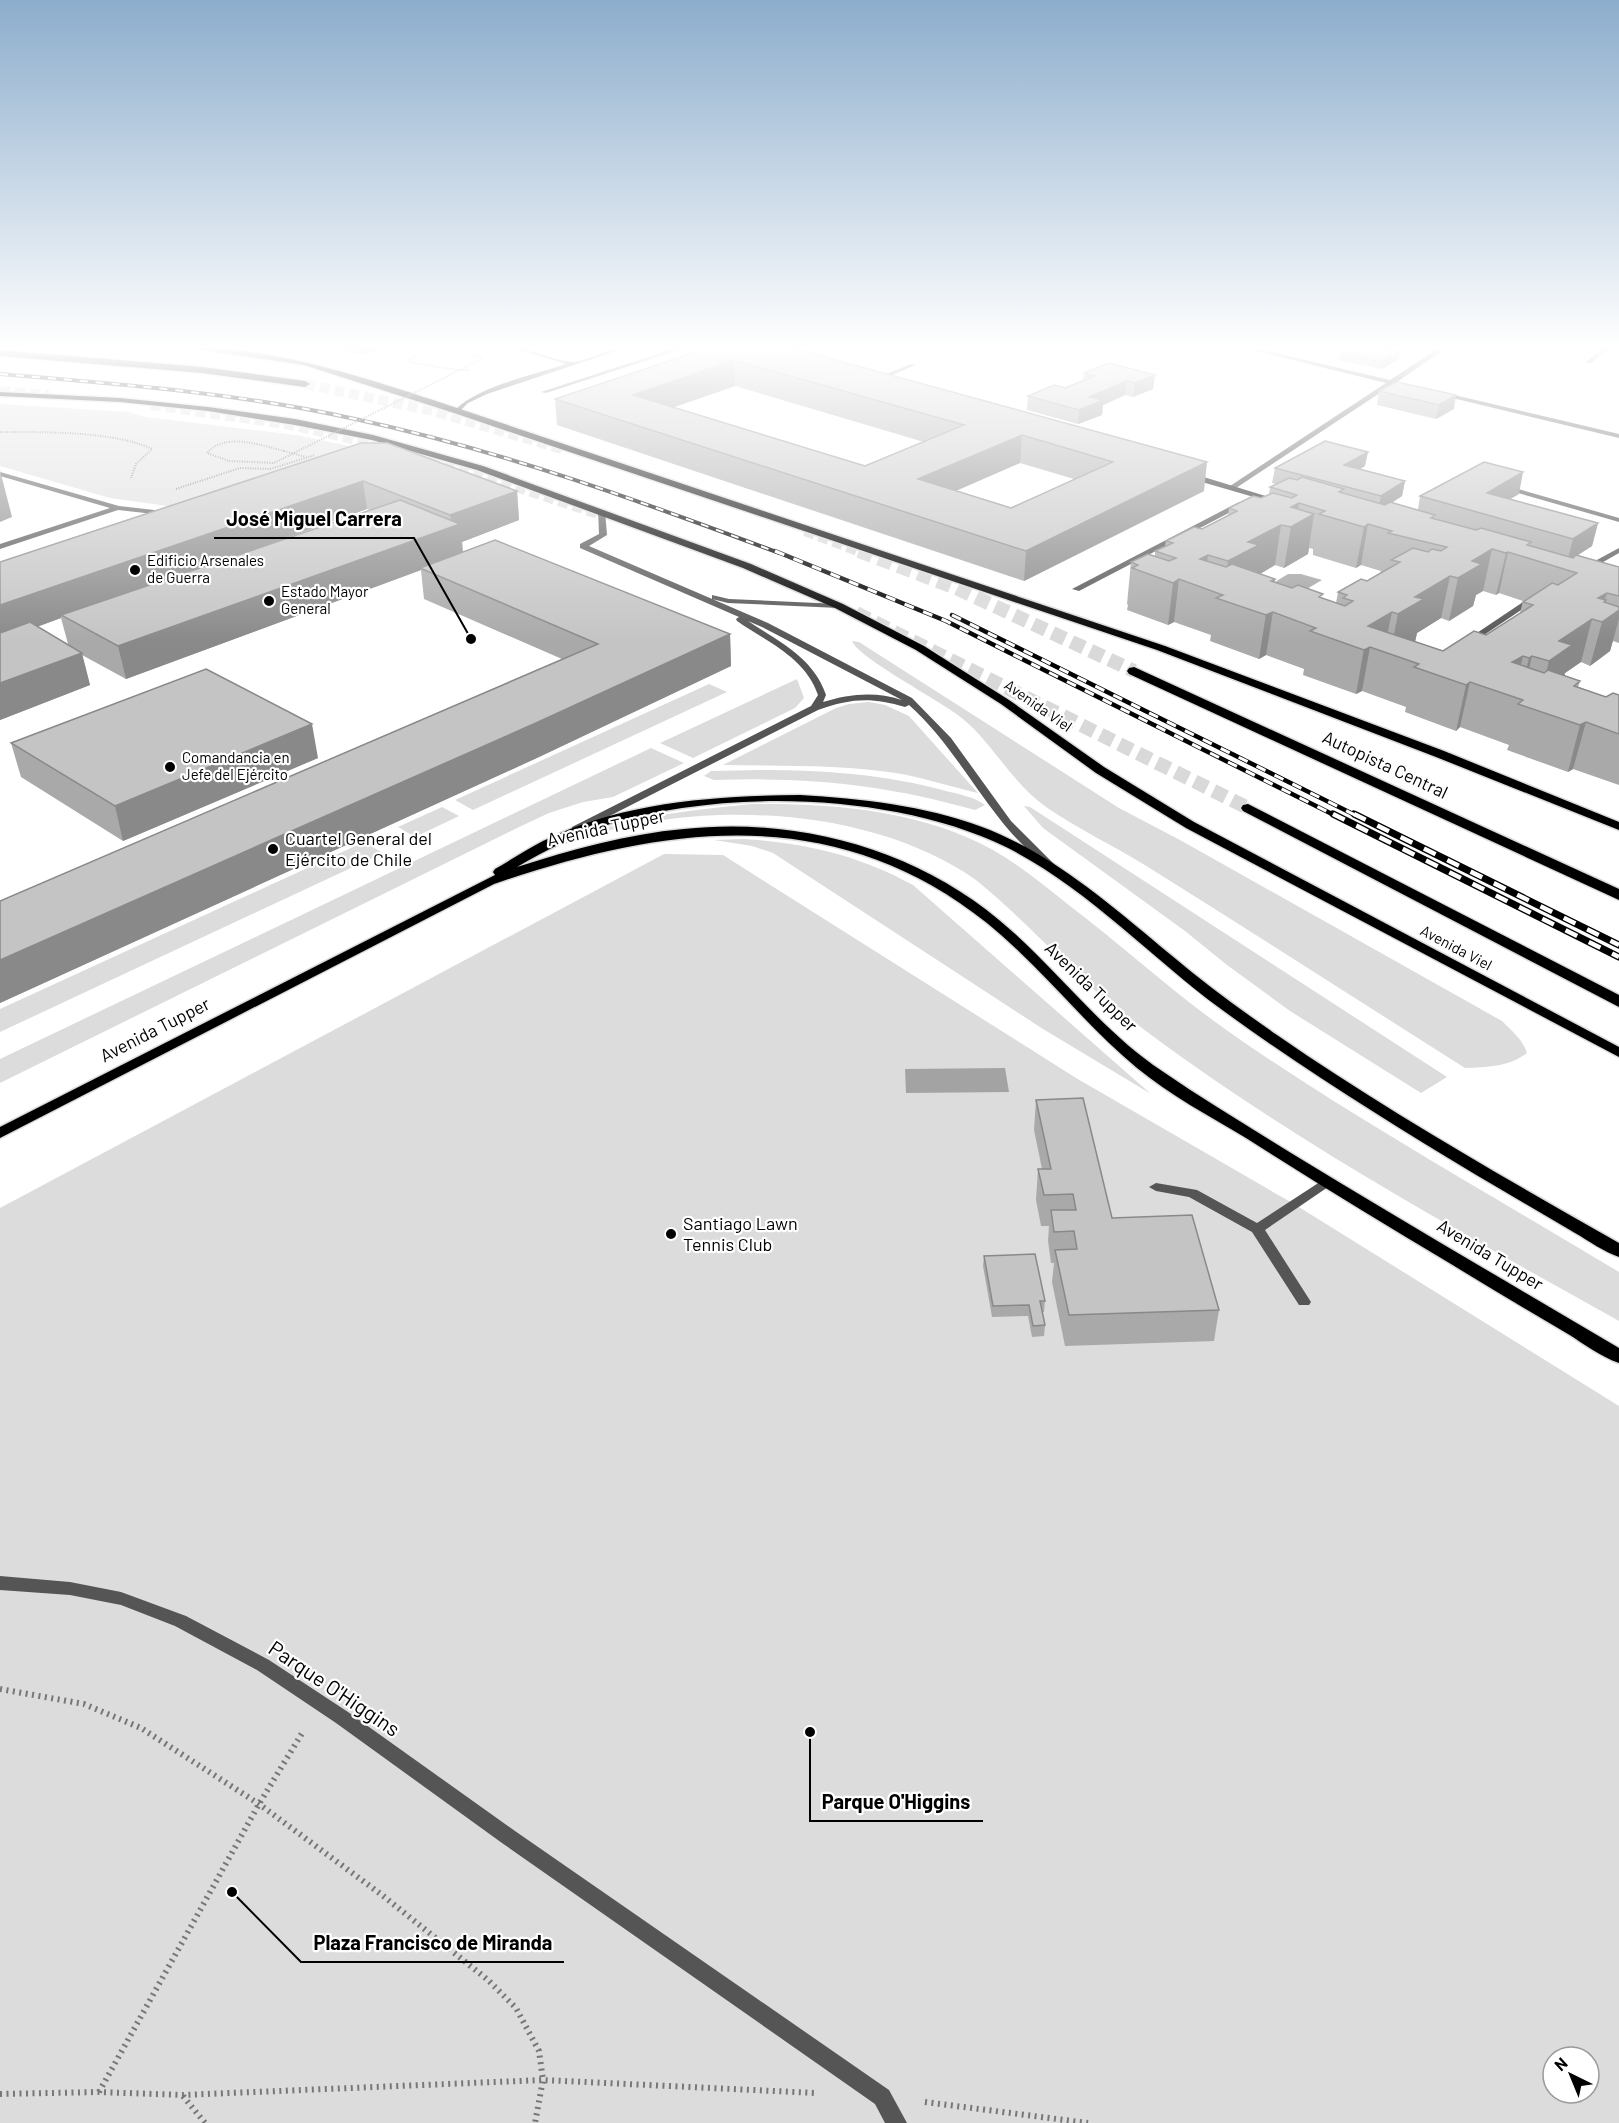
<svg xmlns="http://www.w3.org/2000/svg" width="1619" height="2123" viewBox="0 0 1619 2123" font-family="Barlow,sans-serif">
	<rect width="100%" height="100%" fill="#fff"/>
	<path fill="#dcdcdc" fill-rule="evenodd" d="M0,404l129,8 16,5 151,18 63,13 -177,60 -72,-10 -110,-32z
		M852,641l7,1 260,166 61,32 322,181c10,10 21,19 25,32 -18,14 -40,14 -62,15 -106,-67 -211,-135 -317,-201 -34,-21 -70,-38 -102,-60 -35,-25 -52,-62 -83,-88 -21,-18 -104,-60 -111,-78z
		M797,679l7,19 -9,10 -102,50 -33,-15z
		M709,684l18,8 -254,118 -18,-10z
		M869,702l16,3 24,11 69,77c-25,-6 -51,-14 -76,-19 -60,-10 -119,-8 -179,-9l113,-57 13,-4z
		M651,748l33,15 -71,34 -30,5 -34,11 -32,15 -517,255v-24z
		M759,770c63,0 125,4 187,21 13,3 28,6 39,14l-10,5c-92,-26 -166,-33 -261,-30l-10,-4 7,-5z
		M753,804c80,-1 168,6 240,46 28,16 52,36 77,56 55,42 106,89 162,128 124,86 258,160 387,238v49c-170,-95 -344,-190 -498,-309 -52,-40 -94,-91 -145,-132 -109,-77 -291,-82 -413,-35l-4,-1c62,-26 127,-34 194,-40z
		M1024,806l6,1 417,270 -26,16 -131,-82 -63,-46 -42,-34 -142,-103z
		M442,807l17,9 -44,21 -17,-10z
		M744,839c62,4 114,16 169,46l238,209 -108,-65 -270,-176 -21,-7 -38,-6z
		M364,842l19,11 -383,179v-23z
		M664,854l59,1 353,223 218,126 325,202v717h-1619v-915zM1553,2057h36v36h-36z"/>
	<path fill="#a3a3a3" d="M1288,574h13l21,6 -22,13 -35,-5z
		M1005,1068l4,24 -103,1 -1,-24z"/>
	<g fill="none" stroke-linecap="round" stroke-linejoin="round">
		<path stroke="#d9d9d9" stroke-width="10" stroke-dasharray="10 5" stroke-linecap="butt" d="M305,384l128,27 129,38
			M0,391l49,4
			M151,405l141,20 128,30 184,61
			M805,531l58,22"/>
		<path stroke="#d9d9d9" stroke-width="14" stroke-dasharray="14 7" stroke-linecap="butt" d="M859,551l97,37 178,83
			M856,613l392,195"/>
		<defs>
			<path id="primary" d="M176,346c99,0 192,33 284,63l705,237 279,105 175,71v8l-183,-73 -279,-107 -703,-237 -150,-48z
				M0,392l120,6 88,9 87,12 78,16 110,31 268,98 92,40 81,42 85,54 95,67 90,55 425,225v10l-433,-229 -90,-55 -95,-69 -85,-54 -81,-42 -92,-40 -266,-98 -105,-30 -77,-15 -87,-14 -88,-9 -120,-6z
				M800,795c62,4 123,10 182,32 72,27 131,80 189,128 34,29 70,55 106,80 110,76 226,142 342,208v14c-15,-5 -30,-16 -44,-24 -32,-19 -65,-38 -97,-57 -88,-53 -175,-107 -257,-167 -72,-53 -135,-122 -215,-162 -112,-54 -281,-59 -399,-22 -32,10 -61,25 -90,42 54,-17 110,-33 167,-38 111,-12 229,19 315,91 57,47 101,110 163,151 42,29 86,55 129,82 108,66 218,130 328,195v15c-18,-6 -35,-19 -51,-29 -39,-23 -78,-46 -117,-70 -69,-41 -137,-83 -205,-126 -37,-22 -76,-43 -109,-70 -54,-45 -96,-101 -150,-145 -153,-122 -321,-98 -493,-39l-494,254v-11l495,-252 -2,-3 2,-3c16,-9 32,-20 48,-28 79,-39 170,-45 257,-46z"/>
			<path id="highway" d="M0,350l202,17 103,14 5,3 -5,3 -103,-14 -202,-17z
				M1134,667l485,222v11l-490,-226 -2,-3 2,-3z
				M1248,804l371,191v12l-376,-196 -2,-3 2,-3z"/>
		</defs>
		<use href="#primary" stroke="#dbdbdb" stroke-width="3"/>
		<use href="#highway" stroke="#dbdbdb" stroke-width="3"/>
		<path stroke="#777" stroke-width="2" stroke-dasharray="1 1.5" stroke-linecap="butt" d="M458,370h11
			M0,432c42,0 115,-1 152,17l-16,15 -5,14
			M284,451l22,6
			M176,489l64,-21 30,1 45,-14"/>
		<path stroke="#777" stroke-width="6" stroke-dasharray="2 4.5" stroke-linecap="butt" d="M0,1689l84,15 57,24 118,76 123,91 106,85 28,28 23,43 4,29 -8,43
			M99,2092l160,-288 45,-74
			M0,2094l99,-2 83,3 361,-15 273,13
			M183,2096l22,27
			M925,2102l163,21"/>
		<path fill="#555" fill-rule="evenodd" d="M682,346h9l-145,47 -5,-1z
			M1605,346h7l-21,17h-4v-2z
			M911,364l5,1 -39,16 -5,-1z
			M1501,484l118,34v4l-118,-34z
			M1239,502l7,2 -167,87 -7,-2z
			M598,509l7,2 2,24 -18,11 179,77 144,75 39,40 60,83 44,44 1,2 -1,2h-8c-16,-17 -34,-32 -48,-51 -30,-38 -53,-80 -90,-113l-4,2c-33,-10 -54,-9 -87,3l-238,121h-8v-4l239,-121 7,-11c-13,-38 -51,-53 -81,-74l-1,-2 3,-2 -159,-69v-4l19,-10zM748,621l14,6 140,73c-27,-9 -53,-6 -79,2l3,-7c-13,-38 -47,-53 -78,-74z
			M712,595l17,4 110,5 4,2 -4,2 -111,-5 -16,-4z
			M1532,596l7,2 -67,45 -7,-2z
			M1326,1178l5,1 1,3 -1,3 -66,45 46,72 -2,3h-10l-47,-73 -63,-35 -33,-6 -7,-4 7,-4 41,7 60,33z
			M0,1576l70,6 51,10 65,24 83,44 79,52 167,119 374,259 18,33h-22l-10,-19 -373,-261 -166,-120 -79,-53 -82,-44 -54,-21 -51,-10 -70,-5z"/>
		<path fill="#555" fill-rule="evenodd" d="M1236,346h11l143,34 52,-34h7l-52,36 15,4v2l-20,-3 -159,105 -4,-2 1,-2 156,-103z
			M1442,392l177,42v4l-179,-43 -1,-1z
			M0,472l119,34 44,5 4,2 -4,2 -45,-5 -118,39v-5l110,-36 -110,-32z
			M1619,548v5l-30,17 -7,-2z"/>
		<path fill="#222" fill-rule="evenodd" d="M506,346c23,0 43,14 65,16 15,1 40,-16 60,-16l-144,48 -19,9 -9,9h-4v-2c23,-24 79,-35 111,-46z
			M1188,474h6l88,27 -7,2 -87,-25z"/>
		<use href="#primary" fill="#000" fill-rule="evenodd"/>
		<use href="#highway" fill="#000" fill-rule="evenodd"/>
		<defs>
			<path id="rail-far2" d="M0,374c119,10 239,19 355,45 145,31 285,82 424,134"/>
			<path id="rail-far1" d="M775,551l171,70 390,195
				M952,615l405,201"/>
			<path id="rail" d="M1333,814l286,143
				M1354,814l265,131"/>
		</defs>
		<use href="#rail-far2" stroke="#000" stroke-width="4"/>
		<use href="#rail-far1" stroke="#000" stroke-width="4.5"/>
		<use href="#rail" stroke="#000" stroke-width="7"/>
		<use href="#rail-far2" stroke="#fff" stroke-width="2" stroke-dasharray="8" stroke-linecap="butt"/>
		<use href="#rail-far1" stroke="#fff" stroke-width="3" stroke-dasharray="10" stroke-linecap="butt"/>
		<use href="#rail" stroke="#fff" stroke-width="4.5" stroke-dasharray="13" stroke-linecap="butt"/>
		<path stroke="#777" stroke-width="2" stroke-dasharray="1 1.5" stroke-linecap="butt" d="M284,451c-24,-6 -59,-19 -77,2l22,8 45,2 208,-104c-20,-12 -55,-14 -74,1l5,3 45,7"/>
	</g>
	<path fill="#a9a9a9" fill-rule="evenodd" d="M320,346h75l-31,9 -44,-7z
		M785,346l419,145 -180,90 -467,-156 -2,-26zM735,386l189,56 -59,24 -191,-59zM1020,463l54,16 -63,29 -56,-17z
		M1543,346h36l-7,6z
		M1340,353l59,6 -17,10 -43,-9z
		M1084,373l71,2 -2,14 -20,8 -8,-2 -22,10 -1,10 -24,9 -51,-14 1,-14 37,-8 18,-7z
		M1397,382l57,27 -18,10 -59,-14 2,-14z
		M361,443l156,48 2,29 -57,22 1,10 267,82 1,32 -192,91 -539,246v-102l562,-242 -138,-60 -3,-29 -295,109 -44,-24 8,30 -90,35v-158zM367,509l3,1 -125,43zM61,618l7,26 -31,-17z
		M1365,466l-5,3 45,12 -3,15 -10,7 26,7 2,-14 99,-2 -9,5 88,24 -6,23 -14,9 41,12v76l-6,-2 -3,10 -20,15 -9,-4 -16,11 -1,3 16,5 -2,6 28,10 13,-2v90l-46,-16 -5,3 -61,-22 2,-5 -49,-18 -4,4 -51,-19 1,-5 -44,-16 -6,3 -53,-19 1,-6 -38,-14 -7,4 -49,-18 1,-6 -37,-13 -6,3 -41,-15 1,-5 -1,-1 4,-42 24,-5v-6l10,-5 1,-5 36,-12 26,-13 1,-8 32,-10 8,-3 1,-8 6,-3 -4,-1 3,-15zM1309,548l4,1v6l43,13 5,-3 20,6 -1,3 -13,7 -29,11 -2,11 -62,-21 1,-3 -15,-5 15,-9 9,3 24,-14zM1483,591l13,4 3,-2 24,8 -3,12 -34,22 -43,16 -28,-9 2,-9 24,-15 8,3 24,-15 3,-11z
		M11,743l307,15 -195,83 -102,-64z
		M1036,1100l76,118 107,92 -5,31 -149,5 -13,-64 2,-19h-3l-3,-22 1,-15h-8l-5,-26 2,-31h4l-8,-39z
		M984,1256l61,45 -1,11h-2l3,13 -1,11 -12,1 -4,-21 -36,1 -9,-51z"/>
	<path fill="#898989" d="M363,346h32l-31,9z
		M1574,346h5l-7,6z
		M1400,352l-1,7 -17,10 1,-7z
		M734,360l1,26 -101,35 -1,-26z
		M1155,375l-2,14 -20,8 2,-14z
		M1127,381l-2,14 -22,10 -1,10 -24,9 1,-14 10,-13z
		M1456,395l-2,14 -18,10 3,-14z
		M1022,435l-2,28 -103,45 1,-29z
		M1368,452l-3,14 -24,14 3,-15z
		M1207,462l-3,29 -180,90 2,-30z
		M0,470l12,47 -12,5z
		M1523,472l-4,22 -35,20 3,-21z
		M363,481l4,28 -303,108 -3,-2v3l-61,22v-35z
		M1405,481l-3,15 -24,15 3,-15z
		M517,491l2,29 -57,22 1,12 -43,14 1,2 -295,109 -8,-33 334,-119 -2,-12z
		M1299,503l-4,22 19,-11 -6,40 -24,14 7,-41v-20z
		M1598,523l-6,23 -25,16 6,-23z
		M1368,524l-7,41 -5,3 8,-41z
		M1281,525l-6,40 -20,12 -32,23 5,-39 20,-19z
		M1492,549l-9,42 -7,4 -3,11 -24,15 9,-43 14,-17z
		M1508,552l-9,41 -3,2 10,-42z
		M1208,555l-4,33 -4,-29z
		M1450,576l-9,42 -24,15 -2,9 -25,12 8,-40 17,-17z
		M1179,579l-5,43 -6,3 5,-42z
		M1275,579l-5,34 3,-1 -7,43 -7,4 12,-78z
		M1607,593l-3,9 2,-2 -6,22 -2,-24z
		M1619,610v9l-9,32 -20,15 12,-44z
		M1392,612l-8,39 -14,-4 -8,44 -6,3 12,-68z
		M1592,619l-11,43 -16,11 -4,16 -23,16 11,-44 10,-20z
		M730,634l1,32 -192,91 -539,246v-43z
		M82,653l8,32 -90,35v-37z
		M1523,656l-10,41 -1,-35z
		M1532,656l-10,44 -3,-1 10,-41z
		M1470,682l-10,45 -4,4 10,-46z
		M1586,722l-13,47 -5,3 12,-47z
		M312,724l6,34 -195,83 -8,-35z"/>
	<path fill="#c4c4c4" stroke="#898989" stroke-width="1.5" fill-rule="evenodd" d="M714,346h71l422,116 -181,89 -471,-152zM734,360l230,65 -99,41 -232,-71zM1022,435l91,27 -102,46 -93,-29z
		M1353,346h19l28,6 -17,10 -43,-9z
		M1109,363l46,12 -20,8 -8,-2 -38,16 14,3 -24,10 -51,-14 26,-11 11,3 30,-12 -11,-3z
		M1397,382l59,13 -17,10 -60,-14z
		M1325,441l43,11 -24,13 61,16 -24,15 -106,-28z
		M361,443h26l130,48 -67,24 -87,-34 -363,124v-43z
		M1484,462l39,10 -36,21 111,30 -25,16 -153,-43z
		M1302,477l42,12 -5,3 46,13 5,-3 45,13 -4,3 45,12 5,-2 50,14 -4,3 46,13 3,-3 43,12v29l-12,-3 -9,5 8,2 -2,2 15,5v3l-17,12 -10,-3 -33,22 13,4 -23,16 -17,-5 -3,2 -6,-2 -11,6 32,11 4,-3 32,11 -6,5 32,11 7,-4 6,2v39l-33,-12 -6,3 -62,-21 5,-4 -53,-18 -4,3 -52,-18 5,-3 -49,-17 -6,3 -54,-19 6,-3 -43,-16 -7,3 -50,-17 7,-3 -44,-16 -6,4 -41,-15 6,-3 -7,-3 17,-8 21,7 7,-3 -21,-7 18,-8 -7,-2 28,-14 8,2 35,-18 -8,-3 24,-12 8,2 12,-5 19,5 5,-3 -27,-8 19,-9 8,2zM1299,503l26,8 -6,3 45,13 4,-3 24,7 -4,2 59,14 -6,4 -9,-2 -4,3 -15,-4 -22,12 9,2 -33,19 -6,-2 -23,13 9,3 -4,3 10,3 -8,5 -26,-9 4,-3 -25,-9 -6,3 -21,-7 4,-2 -43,-15 -6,3 -26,-8 8,-4 20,6 31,-16 -11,-3 33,-17 10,2 23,-13 -23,-7zM1492,549l14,4 2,-1 69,21 -19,12 -6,-2 -29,19 10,3 -47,30 -12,-4 -31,20 -75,-25 24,-14 6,2 26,-15 -9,-2 35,-21 8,2 24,-14 -10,-3z
		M400,500l60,24 -342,122 -57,-31z
		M495,540l235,94 -194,89 -536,237v-59l598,-257 -178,-76z
		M30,622l52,31 -82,30v-50z
		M206,669l106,55 -197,82 -104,-63z
		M1083,1098l29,120 80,-3 27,95 -150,5 -14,-65 22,-1 -3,-18 -20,1 -3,-22h25l-3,-16 -29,1 -6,-26h13l-15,-69z
		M1035,1254l10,47h-5l5,24 -12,1 -4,-21 -36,1 -9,-50z"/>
	<linearGradient id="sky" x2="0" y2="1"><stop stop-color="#8cadcc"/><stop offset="0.54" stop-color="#fff"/><stop offset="1" stop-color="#fff" stop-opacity="0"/></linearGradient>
	<rect width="1619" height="643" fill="url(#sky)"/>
	<g fill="#000" stroke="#fff" stroke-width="2">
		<circle cx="135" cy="570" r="6"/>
		<circle cx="269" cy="601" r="6"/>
		<circle cx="170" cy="767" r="6"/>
		<circle cx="273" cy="849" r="6"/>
		<circle cx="671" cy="1234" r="6"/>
	</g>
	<g text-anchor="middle" stroke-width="4.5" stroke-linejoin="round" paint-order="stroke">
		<g font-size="15" fill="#000" stroke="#fff" text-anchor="start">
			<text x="147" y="566">Edificio Arsenales<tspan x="147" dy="17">de Guerra</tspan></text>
			<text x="281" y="597">Estado Mayor<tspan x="281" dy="17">General</tspan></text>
			<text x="182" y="763">Comandancia en<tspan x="182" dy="17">Jefe del Ejército</tspan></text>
		</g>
		<g font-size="15" fill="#000" stroke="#fff">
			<text transform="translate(1038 706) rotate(35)" y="5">Avenida Viel</text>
			<text transform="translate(1456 948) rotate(28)" y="5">Avenida Viel</text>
		</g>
		<g font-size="18" fill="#000" stroke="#fff">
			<text transform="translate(1385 765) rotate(25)" y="6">Autopista Central</text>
			<text transform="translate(606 828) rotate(-12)" y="6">Avenida Tupper</text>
			<text transform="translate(1091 987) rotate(44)" y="6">Avenida Tupper</text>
			<text transform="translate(155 1030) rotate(-27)" y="6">Avenida Tupper</text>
			<text transform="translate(1490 1255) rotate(31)" y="6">Avenida Tupper</text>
		</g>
		<g font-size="18" fill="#000" stroke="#fff" text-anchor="start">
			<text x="285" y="845">Cuartel General del<tspan x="285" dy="21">Ejército de Chile</tspan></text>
			<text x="683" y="1230">Santiago Lawn<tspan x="683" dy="21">Tennis Club</tspan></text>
		</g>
		<g font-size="21" fill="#000" stroke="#fff">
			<text transform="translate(334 1689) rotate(34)" y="7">Parque O'Higgins</text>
		</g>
	</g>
	<path fill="none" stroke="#000" stroke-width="2" d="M471 639L414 538H214M810 1732L810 1821H983M232 1892L301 1962H564"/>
	<g fill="#000" stroke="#fff" stroke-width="2">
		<circle cx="471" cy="639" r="6"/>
		<circle cx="810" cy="1732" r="6"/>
		<circle cx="232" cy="1892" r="6"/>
	</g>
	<g font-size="20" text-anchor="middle" font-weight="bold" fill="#000" stroke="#fff" stroke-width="4.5" stroke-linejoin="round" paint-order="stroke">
		<text x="314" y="526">José Miguel Carrera</text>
		<text x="896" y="1809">Parque O'Higgins</text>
		<text x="433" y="1950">Plaza Francisco de Miranda</text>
	</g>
	<g transform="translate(1571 2075) rotate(317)"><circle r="28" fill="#ffffff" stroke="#999999" stroke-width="1.5"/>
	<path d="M0-4.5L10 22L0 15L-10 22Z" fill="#000000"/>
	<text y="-9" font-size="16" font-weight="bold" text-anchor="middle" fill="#000000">N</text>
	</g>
</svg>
